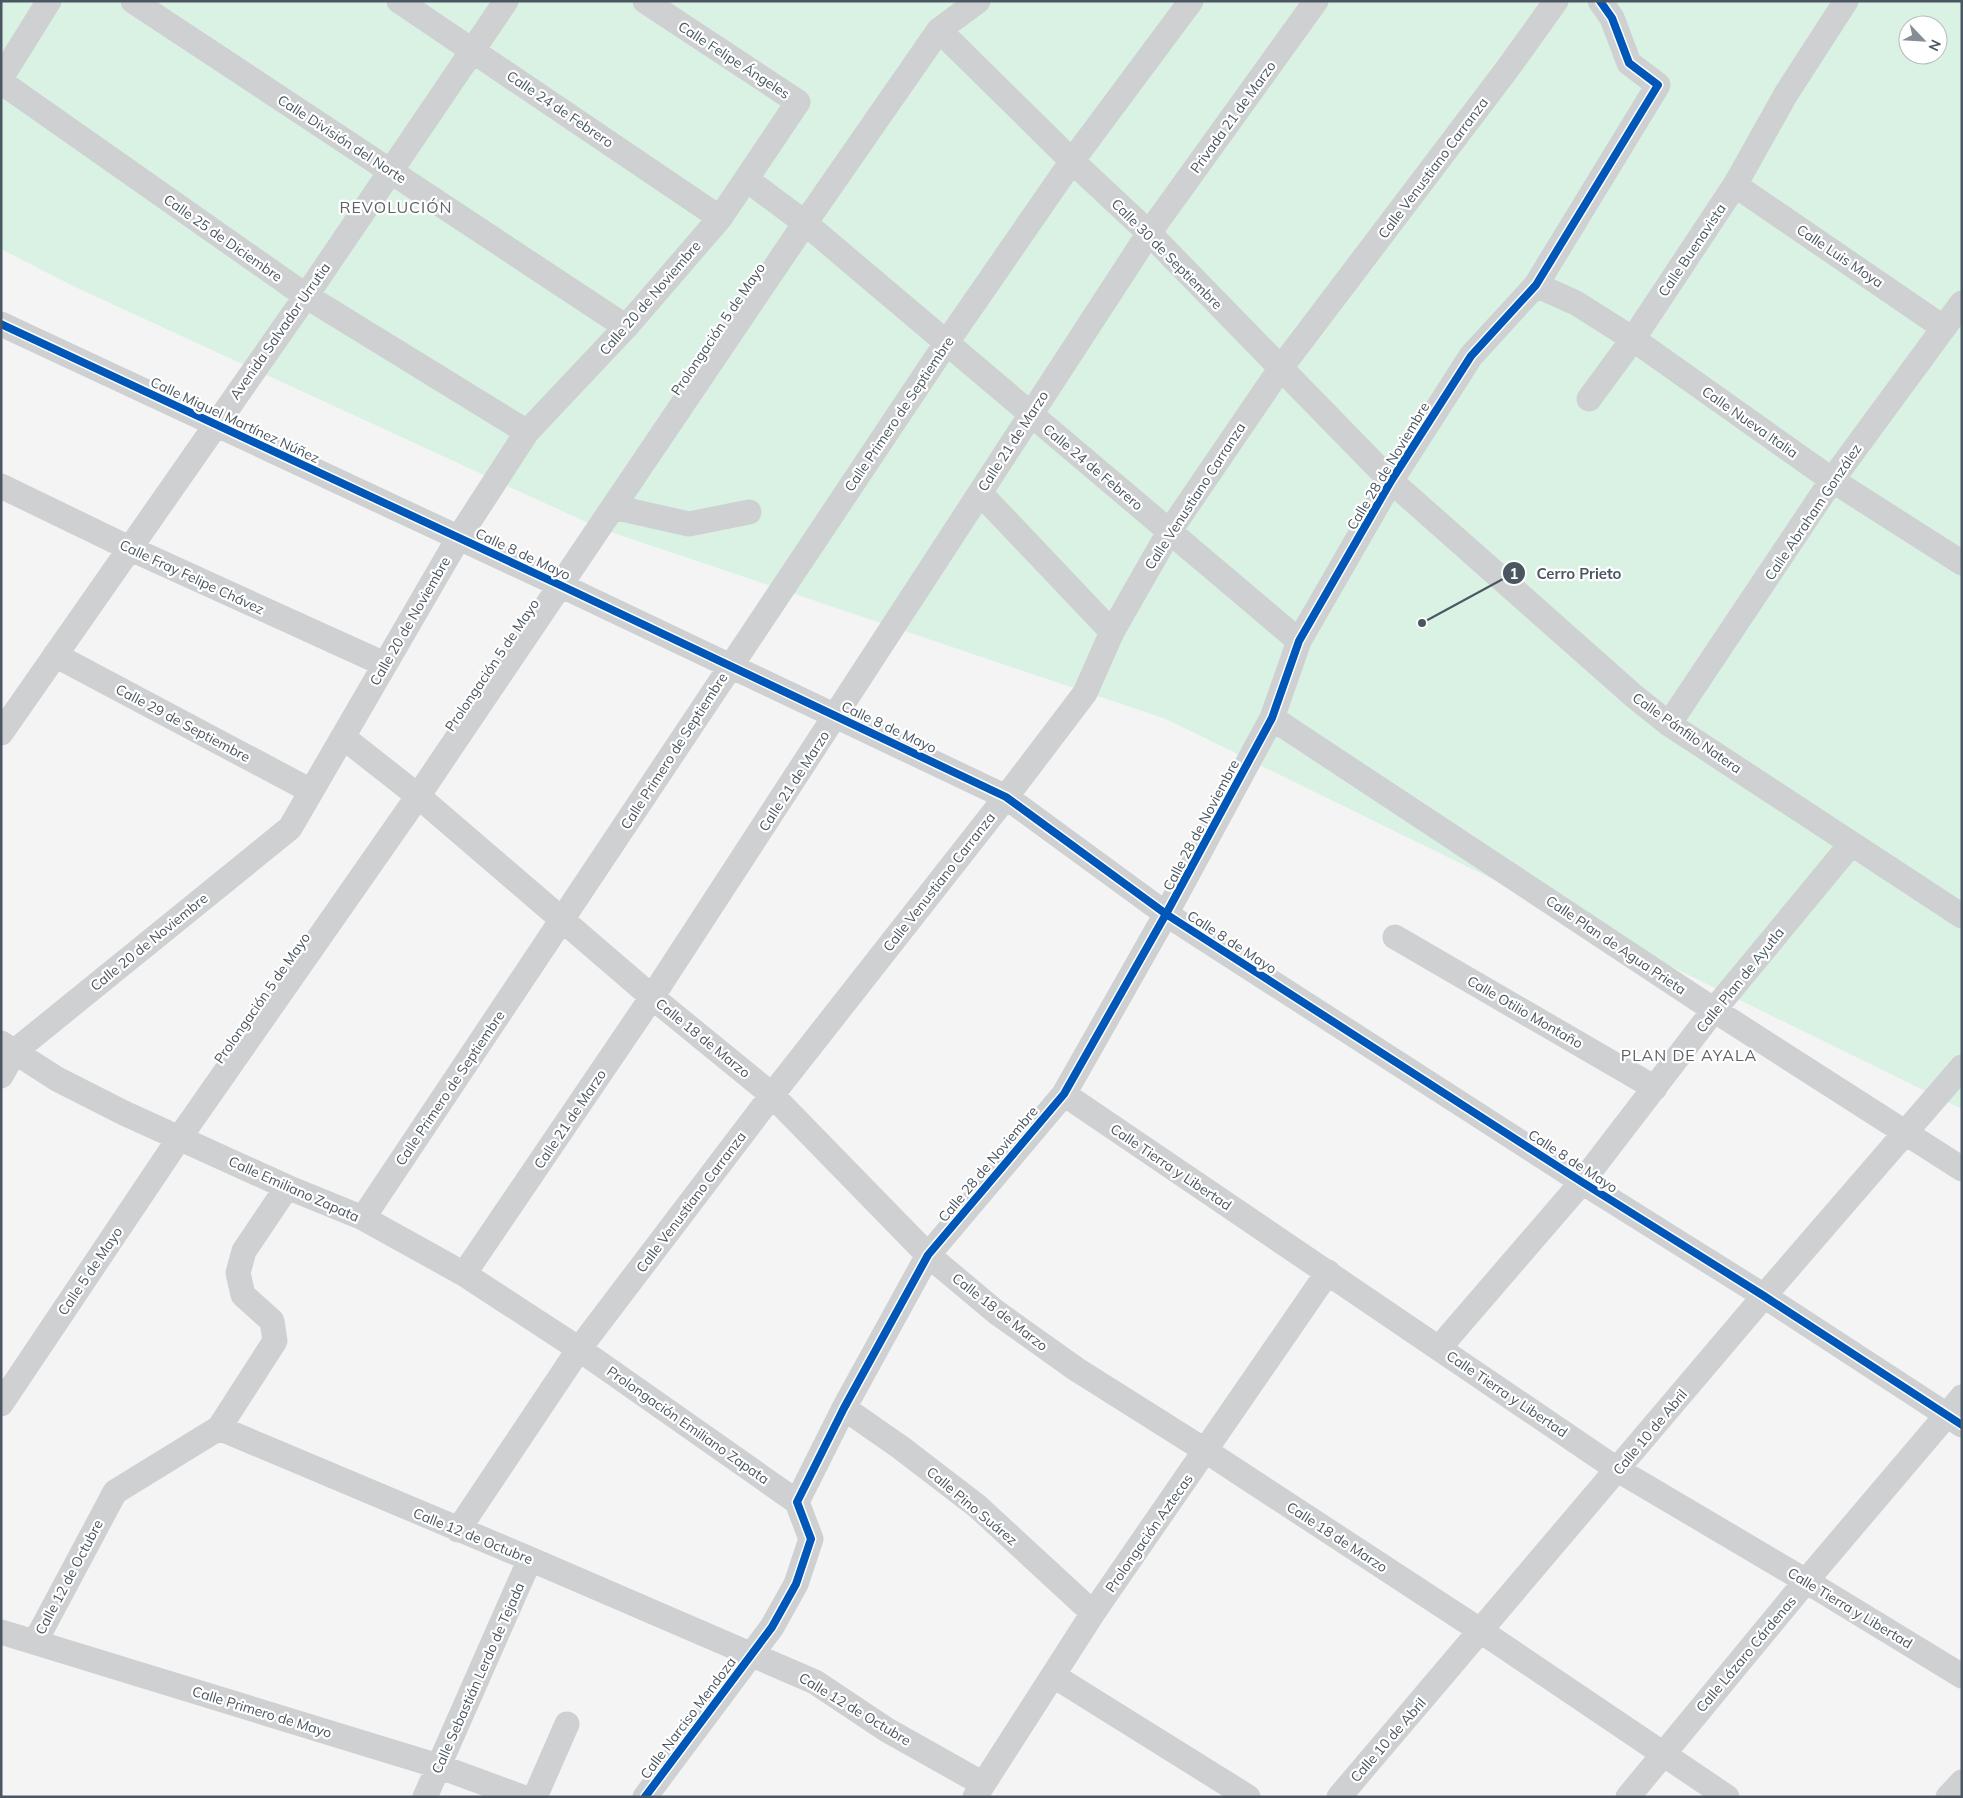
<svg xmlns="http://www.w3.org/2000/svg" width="1963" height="1798" viewBox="0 0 1963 1798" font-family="Mulish,sans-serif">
	<rect width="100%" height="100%" fill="#f4f4f4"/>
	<path fill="#d9f2e3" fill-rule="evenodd" d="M1,1h1961v1108l-796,-390 -567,-191 -526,-242 -72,-37zM1908,25h30v30h-30z"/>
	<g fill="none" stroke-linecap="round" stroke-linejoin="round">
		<path stroke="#ced0d2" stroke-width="25" d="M133,1l493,326
			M399,1l321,217
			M939,30l133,131 77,72 242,248 244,216 34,27 293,192
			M1,78l48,-77
			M1,82l305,214 221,136
			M746,179l59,44 494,418
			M1735,185l209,143
			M1536,285l40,18 57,36 199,141 130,83
			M1,324l559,261 446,212 160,117 416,268 182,114 198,129
			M1589,399l44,-60 102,-154 51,-91 60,-93
			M1,486l128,62 255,116
			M980,493l132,139
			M613,507l76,17 60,-12
			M55,655l256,136
			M1272,718l442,292 248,159
			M1669,724l163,-244 130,-177
			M1,733l305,-437 200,-295
			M343,737l75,59 234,201 120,98 156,160 68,57 80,57 130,82 275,180 246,166
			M1395,937l260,151
			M1,1043l56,36 67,34 163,74 76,31 101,56 115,75 218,153
			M1,1076l14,-25 275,-223 169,-291 68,-105 99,-105 94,-109 78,-116 -153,-101
			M1064,1094l554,376 188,111 156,95
			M363,1218l584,-876 125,-181 119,-160
			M464,1274l188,-277 497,-764 167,-232
			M1439,1348l143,-166 132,-172 137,-166
			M1,1404l179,-267 238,-341 387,-573 134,-193 39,-29
			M844,1408l56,39 77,59 116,107
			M219,1428l311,131 285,123 72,48 96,54
			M458,1530l121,-181 193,-254 234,-298 79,-104 27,-61 57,-100 111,-163 228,-301 48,-67
			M1,1632l437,134 84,31
			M35,1642l80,-150 104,-64 56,-87 -3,-20 -29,-26 -5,-22 6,-22 43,-64
			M1054,1676l194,121
			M425,1797l105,-238
			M535,1797l32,-73
			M645,1797l127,-170 24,-43 15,-45 -14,-37 47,-94 84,-153 136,-161 102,-180 106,-196 27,-77 92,-160 80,-125 65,-71 122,-200 -29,-22 -17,-45 -12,-17
			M975,1797l118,-184 235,-341
			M1339,1797l425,-501 198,-229
			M1628,1797l178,-216 156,-184
			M1948,1797l14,-15"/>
		<defs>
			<path id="cycleway" d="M1,324l559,261 446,212 160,117 416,268 182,114 198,129
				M645,1797l127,-170 24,-43 15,-45 -14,-37 47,-94 84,-153 136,-161 102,-180 106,-196 27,-77 92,-160 80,-125 65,-71 122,-200 -29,-22 -17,-45 -12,-17"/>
		</defs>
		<use href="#cycleway" stroke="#fff" stroke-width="11"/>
		<use href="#cycleway" stroke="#0057b8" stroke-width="8"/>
	</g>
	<g text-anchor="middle" stroke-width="4.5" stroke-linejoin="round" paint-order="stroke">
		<g font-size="14" fill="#4a5661" stroke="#fff">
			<text transform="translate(734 60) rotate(33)" y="5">Calle Felipe Ángeles</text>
			<text transform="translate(560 109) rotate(34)" y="5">Calle 24 de Febrero</text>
			<text transform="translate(1233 117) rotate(-54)" y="5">Privada 21 de Marzo</text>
			<text transform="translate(342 139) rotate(33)" y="5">Calle División del Norte</text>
			<text transform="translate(1433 168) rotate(-53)" y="5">Calle Venustiano Carranza</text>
			<text transform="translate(223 238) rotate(35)" y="5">Calle 25 de Diciembre</text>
			<text transform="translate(1692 250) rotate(-56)" y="5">Calle Buenavista</text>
			<text transform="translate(1167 254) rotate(45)" y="5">Calle 30 de Septiembre</text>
			<text transform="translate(1840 256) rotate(34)" y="5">Calle Luis Moya</text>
			<text transform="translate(650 298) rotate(-49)" y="5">Calle 20 de Noviembre</text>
			<text transform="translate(718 329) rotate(-56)" y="5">Prolongación 5 de Mayo</text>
			<text transform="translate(280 331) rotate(-55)" y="5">Avenida Salvador Urrutia</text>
			<text transform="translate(899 414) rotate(-56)" y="5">Calle Primero de Septiembre</text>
			<text transform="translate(235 420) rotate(25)" y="5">Calle Miguel Martínez Núñez</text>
			<text transform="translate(1750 422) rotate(35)" y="5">Calle Nueva Italia</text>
			<text transform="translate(1013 441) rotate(-57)" y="5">Calle 21 de Marzo</text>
			<text transform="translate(1388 466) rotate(-59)" y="5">Calle 28 de Noviembre</text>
			<text transform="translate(1093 467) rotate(40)" y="5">Calle 24 de Febrero</text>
			<text transform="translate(1195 496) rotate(-57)" y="5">Calle Venustiano Carranza</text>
			<text transform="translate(1813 512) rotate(-56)" y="5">Calle Abraham González</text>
			<text transform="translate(523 554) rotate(25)" y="5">Calle 8 de Mayo</text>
			<text transform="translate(192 577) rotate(25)" y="5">Calle Fray Felipe Chávez</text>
			<text transform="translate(410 621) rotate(-60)" y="5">Calle 20 de Noviembre</text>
			<text transform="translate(492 665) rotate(-56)" y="5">Prolongación 5 de Mayo</text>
			<text transform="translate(183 723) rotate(28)" y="5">Calle 29 de Septiembre</text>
			<text transform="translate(889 727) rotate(25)" y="5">Calle 8 de Mayo</text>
			<text transform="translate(1687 733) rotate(35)" y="5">Calle Pánfilo Natera</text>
			<text transform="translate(674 751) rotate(-57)" y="5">Calle Primero de Septiembre</text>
			<text transform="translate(794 781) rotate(-57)" y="5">Calle 21 de Marzo</text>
			<text transform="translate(1201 825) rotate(-62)" y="5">Calle 28 de Noviembre</text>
			<text transform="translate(939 882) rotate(-52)" y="5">Calle Venustiano Carranza</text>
			<text transform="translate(149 942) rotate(-39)" y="5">Calle 20 de Noviembre</text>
			<text transform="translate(1232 942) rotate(33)" y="5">Calle 8 de Mayo</text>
			<text transform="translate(1616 945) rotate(34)" y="5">Calle Plan de Agua Prieta</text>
			<text transform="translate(1740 980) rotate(-51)" y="5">Calle Plan de Ayutla</text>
			<text transform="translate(262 998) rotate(-55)" y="5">Prolongación 5 de Mayo</text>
			<text transform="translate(1525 1012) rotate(30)" y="5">Calle Otilio Montaño</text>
			<text transform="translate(703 1038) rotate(39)" y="5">Calle 18 de Marzo</text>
			<text transform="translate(450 1088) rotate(-56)" y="5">Calle Primero de Septiembre</text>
			<text transform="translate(570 1119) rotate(-56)" y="5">Calle 21 de Marzo</text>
			<text transform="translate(1573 1161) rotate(33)" y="5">Calle 8 de Mayo</text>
			<text transform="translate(988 1164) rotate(-50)" y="5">Calle 28 de Noviembre</text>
			<text transform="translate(1171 1167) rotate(34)" y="5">Calle Tierra y Libertad</text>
			<text transform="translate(294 1189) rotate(24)" y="5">Calle Emiliano Zapata</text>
			<text transform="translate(691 1202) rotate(-53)" y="5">Calle Venustiano Carranza</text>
			<text transform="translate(90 1271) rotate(-56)" y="5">Calle 5 de Mayo</text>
			<text transform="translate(1000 1312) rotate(38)" y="5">Calle 18 de Marzo</text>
			<text transform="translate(1507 1394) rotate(34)" y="5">Calle Tierra y Libertad</text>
			<text transform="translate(688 1425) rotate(35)" y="5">Prolongación Emiliano Zapata</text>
			<text transform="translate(1650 1432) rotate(-50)" y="5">Calle 10 de Abril</text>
			<text transform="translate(972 1506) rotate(40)" y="5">Calle Pino Suárez</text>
			<text transform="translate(1149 1533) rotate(-55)" y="5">Prolongación Aztecas</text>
			<text transform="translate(473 1536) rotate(22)" y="5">Calle 12 de Octubre</text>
			<text transform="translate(1337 1537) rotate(33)" y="5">Calle 18 de Marzo</text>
			<text transform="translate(69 1577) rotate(-62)" y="5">Calle 12 de Octubre</text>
			<text transform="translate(1850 1608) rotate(31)" y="5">Calle Tierra y Libertad</text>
			<text transform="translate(1746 1654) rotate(-50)" y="5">Calle Lázaro Cárdenas</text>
			<text transform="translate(478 1678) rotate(-66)" y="5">Calle Sebastián Lerdo de Tejada</text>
			<text transform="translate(855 1709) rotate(31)" y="5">Calle 12 de Octubre</text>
			<text transform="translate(262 1712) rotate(17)" y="5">Calle Primero de Mayo</text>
			<text transform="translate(688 1718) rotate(-53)" y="5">Calle Narciso Mendoza</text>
			<text transform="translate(1388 1740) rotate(-49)" y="5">Calle 10 de Abril</text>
		</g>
		<g font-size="16" letter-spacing="1" fill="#5f6368" stroke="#fff">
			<text x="396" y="213">REVOLUCIÓN</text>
			<text x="1689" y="1061">PLAN DE AYALA</text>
		</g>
	</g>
	<path fill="none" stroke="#4a5661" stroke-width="2" d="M1422 623L1514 573"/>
	<g fill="#4a5661" stroke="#fff" stroke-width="2">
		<circle cx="1422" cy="623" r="5"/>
		<circle cx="1514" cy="573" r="12"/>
	</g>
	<g font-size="15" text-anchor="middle" font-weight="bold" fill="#fff">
		<text x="1514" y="579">1</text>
	</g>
	<g font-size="15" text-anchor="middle" font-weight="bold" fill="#4a5661" stroke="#fff" stroke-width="4.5" stroke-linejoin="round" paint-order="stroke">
		<text x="1579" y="579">Cerro Prieto</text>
	</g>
	<rect width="1963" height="1798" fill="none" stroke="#4a5661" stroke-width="5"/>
	<g transform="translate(1923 40) rotate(115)"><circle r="24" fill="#ffffff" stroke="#b7bbc0"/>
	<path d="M0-4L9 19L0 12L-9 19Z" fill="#868d94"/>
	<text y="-8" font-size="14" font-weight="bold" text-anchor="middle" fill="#4a5661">N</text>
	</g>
</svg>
